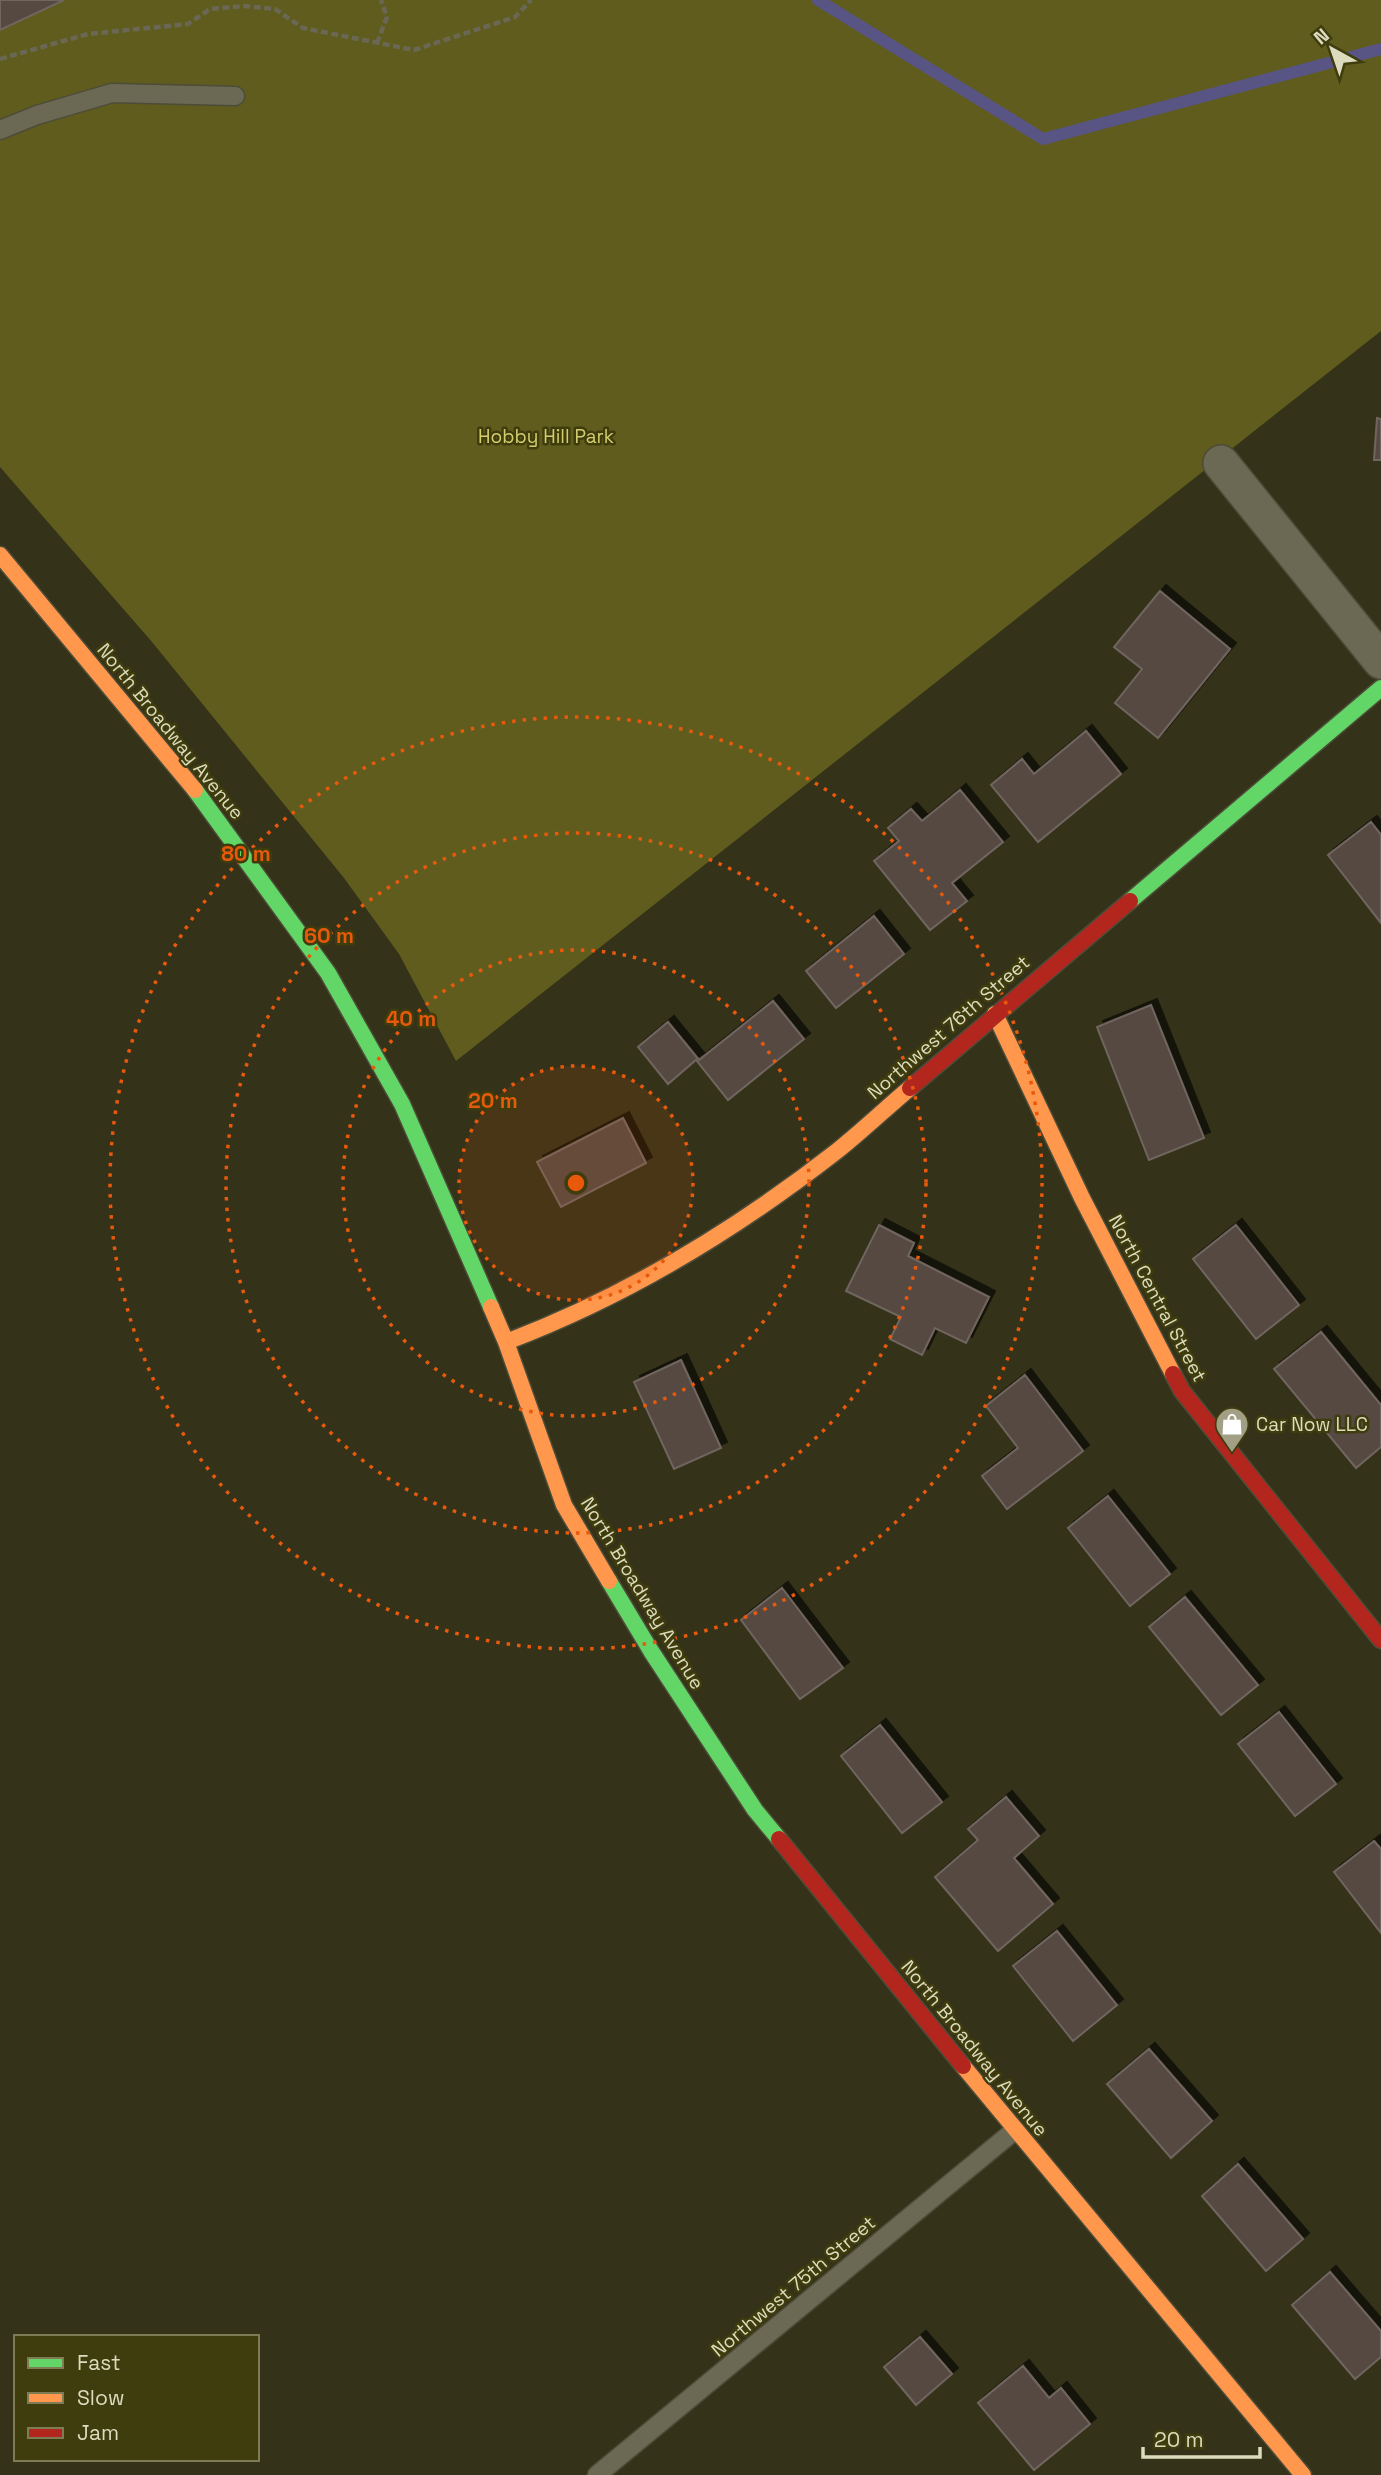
<svg xmlns="http://www.w3.org/2000/svg" width="1381" height="2475" viewBox="0 0 1381 2475" font-family="'Space Grotesk',sans-serif">
	<defs>
		<filter id="shadow"><feDropShadow dx="6" dy="-6" stdDeviation="0" flood-color="#0009"/></filter>
	</defs>
	<rect width="100%" height="100%" fill="#343219"/>
	<path fill="#5f5c1e" d="M0,0h1381v331l-925,730 -57,-107 -55,-76 -192,-236 -152,-175z"/>
	<g fill="none" stroke-linecap="round" stroke-linejoin="round">
		<path stroke="#585585" stroke-width="12" d="M818,0l225,139 338,-90"/>
	</g>
	<path fill="#544942" stroke="#70655f" stroke-width="2" filter="url(#shadow)" d="M0,0h64l-64,30z
		M1377,418l4,1v41h-7z
		M1160,591l70,58 -72,89 -43,-35 27,-34 -28,-22z
		M1086,731l35,43 -83,68 -47,-57 31,-26 12,15z
		M960,790l43,52 -51,41 15,18 -37,29 -56,-69 25,-20 -11,-13 23,-19 11,12z
		M1371,822l10,13v88l-53,-68z
		M874,916l30,38 -68,54 -30,-37z
		M773,1001l31,38 -76,61 -32,-40 -28,24 -30,-37 30,-25 31,38z
		M1151,1005l53,133 -55,22 -52,-133z
		M623,1118l23,45 -85,44 -24,-45z
		M879,1225l35,18 -6,13 81,41 -23,46 -31,-15 -13,27 -32,-16 11,-22 -55,-26z
		M1236,1225l63,80 -43,34 -63,-80z
		M1321,1332l60,73v42l-25,21 -82,-99z
		M681,1360l40,88 -47,21 -40,-87z
		M1025,1375l58,76 -76,58 -25,-33 36,-28 -32,-42z
		M1108,1496l62,78 -40,32 -62,-78z
		M782,1588l61,80 -43,31 -59,-79z
		M1185,1597l73,88 -37,30 -72,-88z
		M1279,1712l57,72 -41,32 -57,-72z
		M880,1725l62,77 -40,31 -61,-77z
		M1006,1797l33,39 -25,22 39,46 -55,47 -63,-74 43,-37 -10,-11z
		M1374,1841l7,8v84l-47,-61z
		M1057,1931l60,74 -44,36 -60,-75z
		M1149,2049l63,72 -41,37 -64,-74z
		M1238,2164l65,75 -37,32 -64,-75z
		M1330,2272l51,59v26l-26,22 -63,-74z
		M920,2337l32,37 -36,31 -32,-38z
		M1023,2366l26,32 12,-10 29,36 -56,46 -56,-67z"/>
	<g fill="none" stroke-linecap="round" stroke-linejoin="round">
		<defs>
			<path id="lane" d="M0,130l37,-15 75,-22 123,3
				M597,2475l418,-345"/>
			<path id="street" d="M1221,463l160,198"/>
			<path id="fast" d="M195,790l133,183 74,131 89,203
				M1130,901l251,-213
				M609,1581l42,70 104,159 24,29"/>
			<path id="slow" d="M0,555l195,235
				M995,1014l87,184 91,176
				M491,1307l15,35 58,163 45,76
				M506,1342c119,-45 231,-113 331,-191 25,-20 48,-42 73,-63
				M963,2066l340,409"/>
			<path id="jam" d="M910,1088l220,-187
				M1173,1374l9,17 199,249
				M779,1839l184,227"/>
		</defs>
		<use href="#lane" stroke="#4d4c38" stroke-width="21"/>
		<use href="#street" stroke="#4d4c38" stroke-width="38"/>
		<use href="#fast" stroke="#4d4c38" stroke-width="19"/>
		<use href="#slow" stroke="#4d4c38" stroke-width="19"/>
		<use href="#jam" stroke="#4d4c38" stroke-width="19"/>
		<path stroke="#6a6855" stroke-width="4.5" stroke-dasharray="7 3.5" stroke-linecap="butt" d="M377,43l10,-26 -6,-17
			M0,59l88,-25 100,-10 22,-15 34,-3 31,3 28,19 111,22 101,-33 16,-17"/>
		<use href="#lane" stroke="#6b6954" stroke-width="18"/>
		<use href="#street" stroke="#6b6954" stroke-width="35"/>
		<use href="#fast" stroke="#63d668" stroke-width="16"/>
		<use href="#slow" stroke="#ff974d" stroke-width="16"/>
		<use href="#jam" stroke="#b3261e" stroke-width="16"/>
	</g>
	<circle cx="576" cy="1183" r="117" fill="#e8590c" fill-opacity=".12"/>
	<g fill="none" stroke="#e8590c" stroke-width="3.5" stroke-dasharray="3.5 7">
		<circle cx="576" cy="1183" r="117"/>
		<circle cx="576" cy="1183" r="233"/>
		<circle cx="576" cy="1183" r="350"/>
		<circle cx="576" cy="1183" r="466"/>
	</g>
	<defs>
		<symbol id="shop-pin" viewBox="-11 -11 22 30"><path d="M0 17L-7.5 6A9.5 9.5 0 1 1 7.5 6Z" fill="#a1a084" stroke="#3f3c0e"/><path d="M-5-2.5h2.3a2.7 3.5 0 0 1 5.4 0H5L5.5 6h-11ZM-1.5-2.5h3a1.5 2.3 0 0 0-3 0Z" fill="#fff"/></symbol>
	</defs>
	<g fill-rule="evenodd">
		<use href="#shop-pin" x="1213" y="1405" width="38" height="52"/>
	</g>
	<g text-anchor="middle" stroke-width="5" stroke-linejoin="round" paint-order="stroke">
		<g font-size="19" fill="#d3cd6d" stroke="#3f3c0e">
			<text x="546" y="443">Hobby Hill Park</text>
		</g>
		<g font-size="19" fill="#dcdbbd" stroke="#3f3c0e">
			<text transform="translate(171 731) rotate(51)" y="7">North Broadway Avenue</text>
			<text transform="translate(948 1027) rotate(-41)" y="7">Northwest 76th Street</text>
			<text transform="translate(1158 1298) rotate(62)" y="7">North Central Street</text>
			<text transform="translate(643 1593) rotate(59)" y="7">North Broadway Avenue</text>
			<text transform="translate(975 2048) rotate(51)" y="7">North Broadway Avenue</text>
			<text transform="translate(793 2286) rotate(-40)" y="7">Northwest 75th Street</text>
		</g>
		<g font-size="19" fill="#dcdbbd" stroke="#3f3c0e" text-anchor="start">
			<text x="1256" y="1431">Car Now LLC</text>
		</g>
	</g>
	<circle cx="576" cy="1183" r="10" fill="#e8590c" stroke="#3f3c0e" stroke-width="3.5"/>
	<g font-size="21" text-anchor="middle" font-weight="bold" fill="#e8590c" stroke="#3f3c0e" stroke-width="5" stroke-linejoin="round" paint-order="stroke">
		<text x="246" y="861">80 m</text>
		<text x="329" y="943">60 m</text>
		<text x="411" y="1026">40 m</text>
		<text x="493" y="1108">20 m</text>
	</g>
	<rect x="14" y="2335" width="245" height="126" fill="#3f3c0e" stroke="#7e7c54" stroke-width="2"/>
	<rect x="28" y="2358" width="35" height="10" fill="#63d668" stroke="#7e7c54" stroke-width="2"/>
	<text x="77" y="2370" font-size="21" fill="#dcdbbd">Fast</text>
	<rect x="28" y="2393" width="35" height="10" fill="#ff974d" stroke="#7e7c54" stroke-width="2"/>
	<text x="77" y="2405" font-size="21" fill="#dcdbbd">Slow</text>
	<rect x="28" y="2428" width="35" height="10" fill="#b3261e" stroke="#7e7c54" stroke-width="2"/>
	<text x="77" y="2440" font-size="21" fill="#dcdbbd">Jam</text>
	<g transform="translate(1332 49) rotate(320)" stroke="#3f3c0e" stroke-width="5" paint-order="stroke">
	<path d="M0-5L12 26L0 18L-12 26Z" fill="#dcdbbd"/>
	<text y="-10" font-size="19" font-weight="bold" text-anchor="middle" fill="#dcdbbd">N</text>
	</g>
	<path d="M1143 2447v10h117v-10" fill="none" stroke="#dcdbbd" stroke-width="3.5"/>
	<text x="1154" y="2447" font-size="21" fill="#dcdbbd" stroke="#3f3c0e" stroke-width="5" paint-order="stroke">20 m</text>
</svg>
